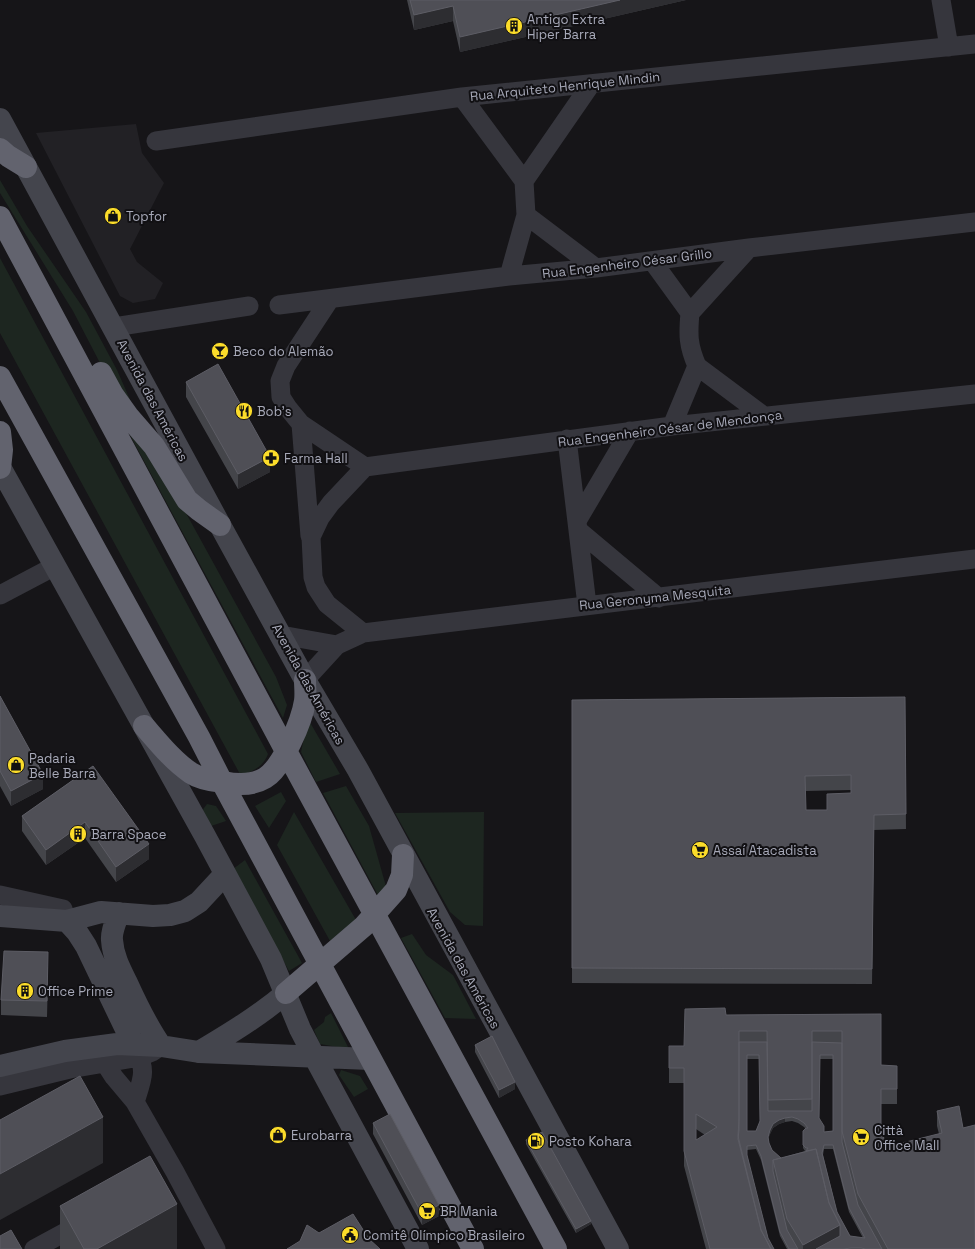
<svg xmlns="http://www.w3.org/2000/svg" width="975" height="1249" viewBox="0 0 975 1249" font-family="'Space Grotesk',sans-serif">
	<rect width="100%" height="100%" fill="#161518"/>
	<path fill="#222125" d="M136,124l6,29 22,30 -34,66 7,13 26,21 -8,16 -22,4 -13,-7 -84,-163z"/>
	<path fill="#1d2620" d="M0,180l27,46 59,86 31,58 22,50 -25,-30 -41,-79 -73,-118z
		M0,258l268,496c-5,13 -15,17 -27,22l-241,-443z
		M118,413l46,60 112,204 11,28 -4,13z
		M308,719l32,55 -24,8 -15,-30z
		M346,786l23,40 18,64 -8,7 -56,-104z
		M281,792l5,9 -17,27 -14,-22z
		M207,804l9,2 10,15 -15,5 -10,-14z
		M294,812l62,108 -26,21 -53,-96z
		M484,812l-1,114 -18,-1 -15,-13 -55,-99z
		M245,860l57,103 -13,8 -56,-102z
		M412,934l14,21 27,20 23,44 -31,-1 -44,-80z
		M331,1013l18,36 -29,-5 -6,-14 10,-8 1,-5z
		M341,1070l19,6 8,13 -14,8 -15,-22z"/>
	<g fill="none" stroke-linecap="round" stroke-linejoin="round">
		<path stroke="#36363d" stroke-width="19" d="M941,0l8,47
			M462,97l62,84 2,34 -17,61
			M156,141l306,-44 513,-53
			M524,181l67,-97
			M526,215l70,53
			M653,262l37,51c-2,22 -2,32 7,53l-25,60
			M330,299l-44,67 -6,15 1,16 7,11 13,16 64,43 -34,36 -11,15 -9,19 2,40 3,10 11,17 36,29
			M279,305l230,-29 87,-8 153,-20 226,-26
			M690,313l59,-65
			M114,327l135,-21
			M697,366l67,50
			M301,424l9,112
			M567,439l20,166
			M365,467l307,-41 303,-32
			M577,521l53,-90
			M578,530l81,68
			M0,595l55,-29
			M281,635l56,10
			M305,680l32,-35 26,-12c204,-26 408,-49 612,-74
			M0,895l63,14 4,12
			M96,1046l9,17 9,14 21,25 40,70 41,77
			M135,1047c12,24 8,30 0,55
			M0,1086l70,-17 70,-12 12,-5 9,-6
			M34,1249l48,-26"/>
		<path stroke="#44454d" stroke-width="22" d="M0,119l220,406 85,155 53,90 260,479
			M0,467l205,369 66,123 29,70 14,27 104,193
			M119,913c-3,8 -8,18 -7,27 1,16 8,29 15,43 10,22 20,43 34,63
			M0,916l67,5 34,-9 52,4 17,-1 15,-4 14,-9 26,-28
			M67,921l10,11 9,14 47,98
			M199,1052c30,-18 60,-36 87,-59
			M0,1066l65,-15 52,-7 44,2 38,6 171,7"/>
		<path stroke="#62636e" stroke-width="22" d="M0,149l8,7 18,11
			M0,217l286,534 270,498
			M101,373l12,22 15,21 26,30 33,54 12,10 21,15
			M0,377l199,360 23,45 251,467
			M0,432l2,18 -2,18
			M144,726c14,16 29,35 47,47 9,6 22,8 32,9 14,3 29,4 42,-4 17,-10 37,-57 40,-77 1,-7 0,-14 0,-21
			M286,993l78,-67 32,-36 6,-15 1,-20"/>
	</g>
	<path fill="#44454a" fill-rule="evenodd" d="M407,0h279l-226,52 -7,-31 -39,9z
		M186,382l84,90 -32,17 -52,-92z
		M0,696l43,93 -32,17 -11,-20z
		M905,697l1,132 -32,1 -2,154 -300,-1v-283zM851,790v3l-24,17h-21l-1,-19z
		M93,766l56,93 -33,23 -31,-44 -39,27 -24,-34v-15z
		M48,967l-1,50 -46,-2v-15z
		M881,1014v51l16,1v38h-16v24l5,19 53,-13 -2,-8v-15l38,138h-188l-7,-13 -19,-76 -5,-11 -9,1v5l21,83 6,11h-68l-22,-83v-83h-15v-37h15l42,-31zM747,1059h12l1,62 -4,10h-9zM820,1059h13v72l-9,1 -5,-13zM792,1121l6,2 6,4 1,1 -2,7v13l2,3 -24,7 -9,-8 -3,-7 -1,-4 2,-5 3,-6 6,-4 6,-2zM696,1129l9,6 -9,5zM824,1149h9l16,63 14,26 -13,-2 -13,-24 -14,-57z
		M475,1045l40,44 -16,9 -24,-46z
		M373,1123l66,93 -17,9 -49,-91z
		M526,1140l65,84 -15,9 -50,-89z
		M60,1206l117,43h-117z"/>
	<path fill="#2d2d31" d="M620,0h66l-226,52v-15z
		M453,6v15l-39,9v-15z
		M270,457v15l-32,17v-15z
		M43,774v15l-32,17v-15z
		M85,822v16l-39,27v-15z
		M149,844v15l-33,23v-15z
		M48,952v15l-1,50v-16z
		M515,1082v7l-16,9v-8z
		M103,1117v46l-103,57v-46z
		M785,1118v4l-6,2 -6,4 -3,6 -2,6v-3l2,-7 3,-6 6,-4z
		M177,1204v45h-80z
		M439,1205v11l-17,9v-11z
		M591,1221v3l-15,9v-4z
		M840,1225v15l-16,9h-21v-4z"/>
	<path fill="#4f4f56" stroke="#5d5d65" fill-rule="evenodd" d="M410,0h210l-160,37 -7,-31 -39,9z
		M218,364l52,93 -32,17 -52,-92z
		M0,696l43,78 -32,17 -11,-20z
		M905,697l1,117 -32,1 -2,154 -300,-1v-268zM851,775v18l-24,1v16h-21l-1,-34z
		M93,766l56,78 -33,23 -31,-45 -39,28 -24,-34z
		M4,951l44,1 -1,49 -46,-1z
		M725,1008l1,7 155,-1v51l16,1v23h-16v38l5,20 56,-14 -5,-22 22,-5 4,22 12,-3v124h-87l-30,-55 -16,-63v-100h-30v68l-44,1 -1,-69h-28v88l-1,17 23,94 10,19h-61l-26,-98v-83h-15v-22h15l1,-37zM696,1114l21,13 -21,13z
		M492,1036l23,46 -16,8 -24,-45z
		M739,1042h28l1,69h44v-69l30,1v99l16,63 24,44h-16l-5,-1h-10l-8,1h-27l24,-13v-11l-11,-22 -13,-54 -10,2 2,-3h-2l-3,-3v-14l3,-3h2l-4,-5 -6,-4 -6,-2 -7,1 -6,2 -6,4 -3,6 -2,7 1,6 3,7 9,8 -8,2v11l14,59 11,19h-9l-9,-17 -19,-76 -5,-11 -9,1v9l21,83 6,11h-3l-10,-19 -23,-91 1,-9zM747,1055h12l1,66 -4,10h-9zM820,1055h13v76l-9,1v-6l-5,-8zM824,1145h9l16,63 16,30 -15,-2 -13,-24 -15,-59z
		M80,1076l23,41 -103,57v-54z
		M390,1114l49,91 -17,9 -49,-91z
		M542,1132l49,89 -15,8 -50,-89z
		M816,1149l13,54 11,22 -37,20 -16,-26 -14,-59z
		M150,1156l27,48 -80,45h-13l-24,-43z
		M353,1214l16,25 11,10h-93l13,-8 7,-16 12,8z
		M11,1230l11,19h-22v-13z"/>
	<defs>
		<symbol id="building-disc" viewBox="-11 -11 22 22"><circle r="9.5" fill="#fbdc2a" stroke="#111013"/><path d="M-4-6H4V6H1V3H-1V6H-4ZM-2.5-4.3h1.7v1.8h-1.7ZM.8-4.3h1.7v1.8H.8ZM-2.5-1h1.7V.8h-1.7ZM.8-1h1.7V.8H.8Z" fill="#111"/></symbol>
		<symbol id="shop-disc" viewBox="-11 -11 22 22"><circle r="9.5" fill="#fbdc2a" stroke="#111013"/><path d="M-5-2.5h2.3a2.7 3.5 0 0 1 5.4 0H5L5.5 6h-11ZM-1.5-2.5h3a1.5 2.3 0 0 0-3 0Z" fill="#111"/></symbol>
		<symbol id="bar-disc" viewBox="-11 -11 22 22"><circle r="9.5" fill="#fbdc2a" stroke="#111013"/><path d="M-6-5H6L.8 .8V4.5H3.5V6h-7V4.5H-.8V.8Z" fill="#111"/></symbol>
		<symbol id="restaurant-disc" viewBox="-11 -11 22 22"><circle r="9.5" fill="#fbdc2a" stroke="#111013"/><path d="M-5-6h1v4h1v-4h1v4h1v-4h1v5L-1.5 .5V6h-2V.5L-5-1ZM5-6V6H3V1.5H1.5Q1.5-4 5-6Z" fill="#111"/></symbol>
		<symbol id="pharmacy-disc" viewBox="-11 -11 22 22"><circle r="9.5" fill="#fbdc2a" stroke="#111013"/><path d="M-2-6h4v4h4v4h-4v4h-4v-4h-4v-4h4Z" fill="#111"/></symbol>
		<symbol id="supermarket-disc" viewBox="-11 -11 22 22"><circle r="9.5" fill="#fbdc2a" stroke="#111013"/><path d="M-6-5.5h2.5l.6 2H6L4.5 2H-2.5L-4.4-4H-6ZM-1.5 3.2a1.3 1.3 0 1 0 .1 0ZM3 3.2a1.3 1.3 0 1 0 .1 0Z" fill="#111"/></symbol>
		<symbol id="fuel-disc" viewBox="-11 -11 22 22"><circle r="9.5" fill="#fbdc2a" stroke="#111013"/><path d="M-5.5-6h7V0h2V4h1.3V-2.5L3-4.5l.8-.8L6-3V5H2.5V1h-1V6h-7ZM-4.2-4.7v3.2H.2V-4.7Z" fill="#111"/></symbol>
		<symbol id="civic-disc" viewBox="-11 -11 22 22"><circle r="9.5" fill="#fbdc2a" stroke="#111013"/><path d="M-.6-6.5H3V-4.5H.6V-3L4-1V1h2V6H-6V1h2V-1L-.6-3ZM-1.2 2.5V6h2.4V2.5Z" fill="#111"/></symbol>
	</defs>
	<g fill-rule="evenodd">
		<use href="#building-disc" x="504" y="16" width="20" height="20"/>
		<use href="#shop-disc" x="103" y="206" width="20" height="20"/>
		<use href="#bar-disc" x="210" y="341" width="20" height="20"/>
		<use href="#restaurant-disc" x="234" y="401" width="20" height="20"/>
		<use href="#pharmacy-disc" x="261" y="448" width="20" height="20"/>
		<use href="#shop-disc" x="6" y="755" width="20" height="20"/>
		<use href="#building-disc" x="68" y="824" width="20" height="20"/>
		<use href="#supermarket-disc" x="690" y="840" width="20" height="20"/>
		<use href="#building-disc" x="15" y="981" width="20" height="20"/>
		<use href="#shop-disc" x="268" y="1125" width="20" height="20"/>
		<use href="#supermarket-disc" x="851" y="1127" width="20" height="20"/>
		<use href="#fuel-disc" x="526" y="1131" width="20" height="20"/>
		<use href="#supermarket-disc" x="417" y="1201" width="20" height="20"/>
		<use href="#civic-disc" x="340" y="1225" width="20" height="20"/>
	</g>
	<g text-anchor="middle" stroke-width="4" stroke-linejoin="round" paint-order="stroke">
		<g font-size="13" fill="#a7a9b8" stroke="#111013" text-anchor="start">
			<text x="527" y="24">Antigo Extra<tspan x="527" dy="15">Hiper Barra</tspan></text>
			<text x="126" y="221">Topfor</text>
			<text x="233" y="356">Beco do Alemão</text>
			<text x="257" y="416">Bob's</text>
			<text x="284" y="463">Farma Hall</text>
			<text x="29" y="763">Padaria<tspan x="29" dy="15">Belle Barra</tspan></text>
			<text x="91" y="839">Barra Space</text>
			<text x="713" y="855">Assaí Atacadista</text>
			<text x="38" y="996">Office Prime</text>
			<text x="874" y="1135">Città<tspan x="874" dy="15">Office Mall</tspan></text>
			<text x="291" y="1140">Eurobarra</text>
			<text x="549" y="1146">Posto Kohara</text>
			<text x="440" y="1216">BR Mania</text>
			<text x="363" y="1240">Comitê Olímpico Brasileiro</text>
		</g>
		<g font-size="13" fill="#a7a9b8" stroke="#111013">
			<text transform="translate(565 86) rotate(-6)" y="5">Rua Arquiteto Henrique Mindin</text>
			<text transform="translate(627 263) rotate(-7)" y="5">Rua Engenheiro César Grillo</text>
			<text transform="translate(153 400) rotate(62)" y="5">Avenida das Américas</text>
			<text transform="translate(670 428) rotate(-7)" y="5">Rua Engenheiro César de Mendonça</text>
			<text transform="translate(655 597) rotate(-6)" y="5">Rua Geronyma Mesquita</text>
			<text transform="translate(309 684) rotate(61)" y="5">Avenida das Américas</text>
			<text transform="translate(464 968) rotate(61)" y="5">Avenida das Américas</text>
		</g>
	</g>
</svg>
